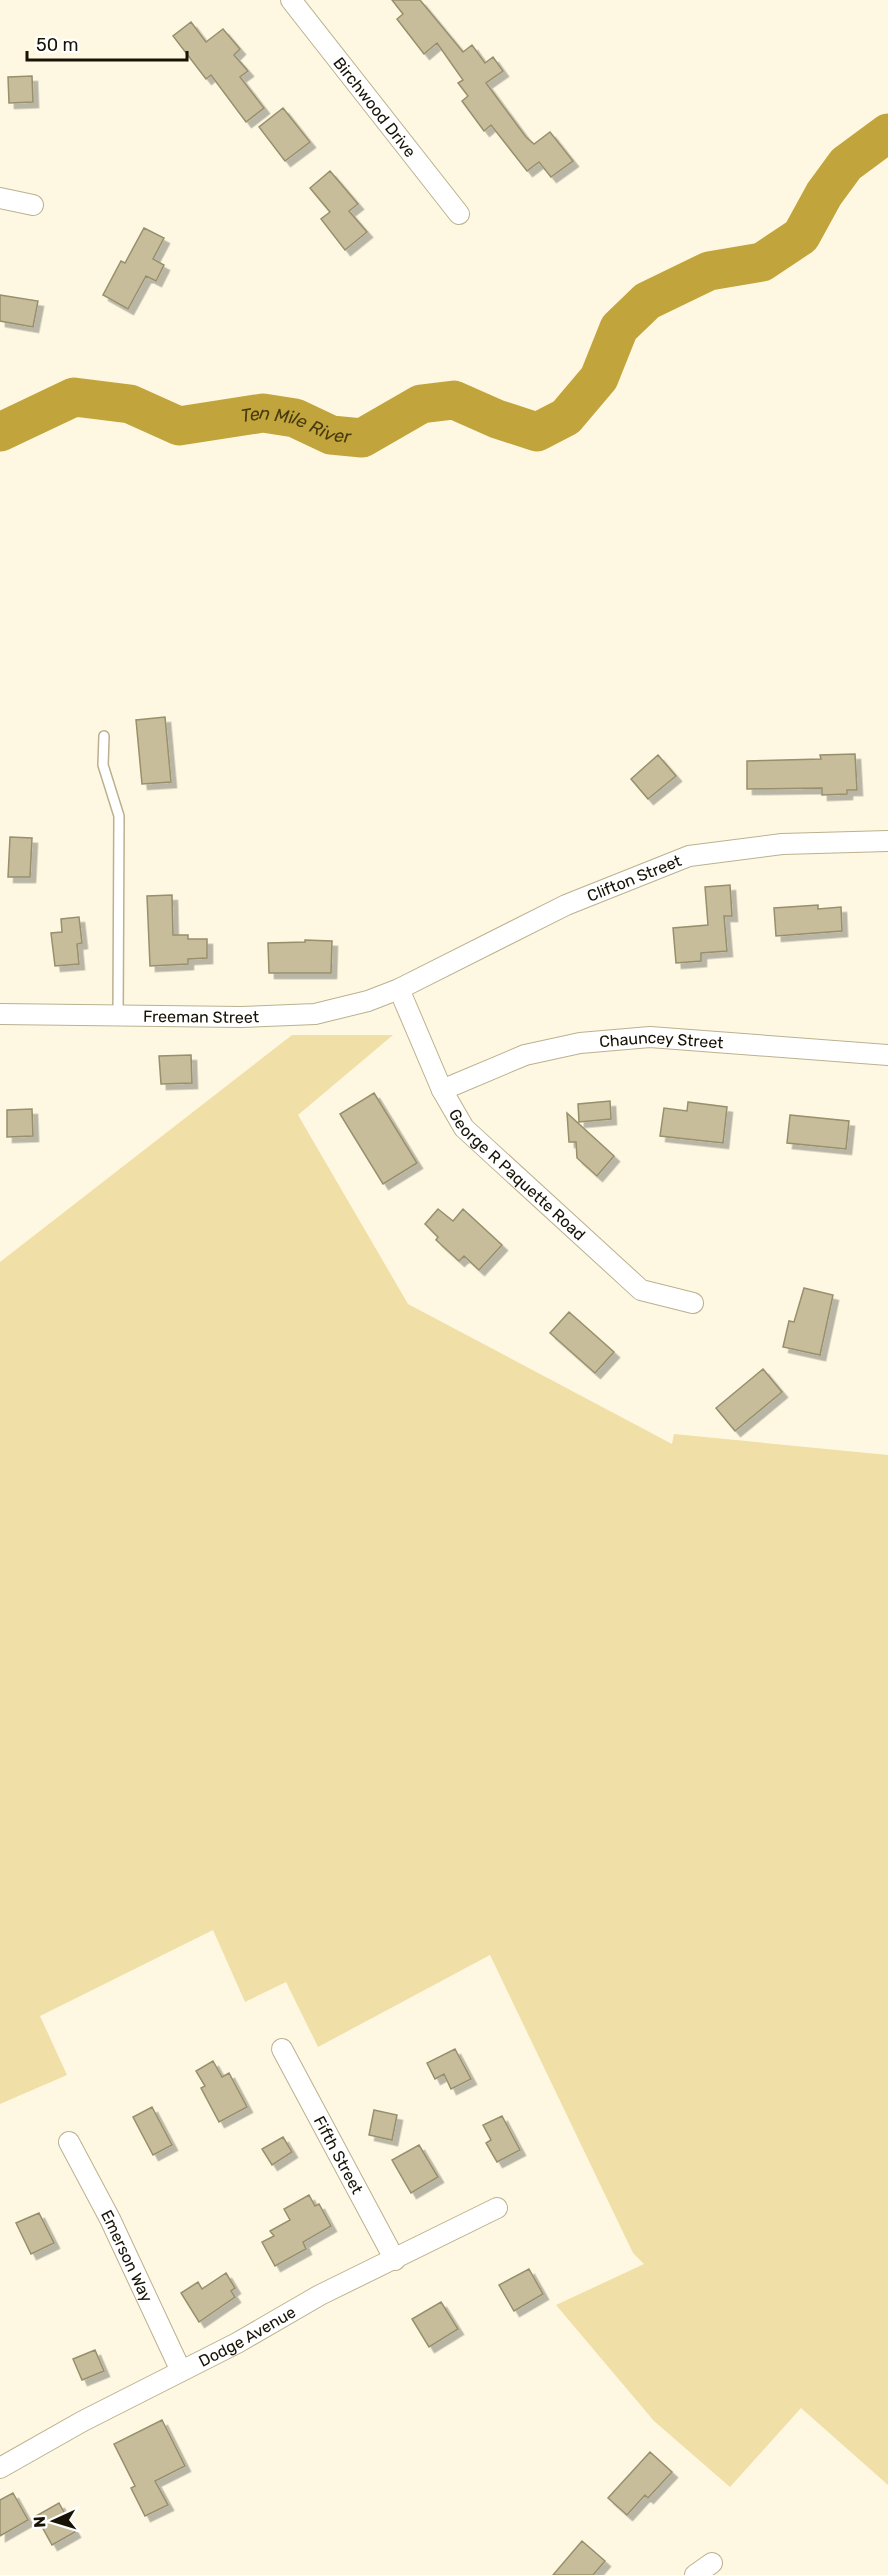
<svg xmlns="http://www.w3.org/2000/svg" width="888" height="2575" viewBox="0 0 888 2575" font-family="Rubik,sans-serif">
	<defs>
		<filter id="shadow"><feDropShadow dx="5.5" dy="5.5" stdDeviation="0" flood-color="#0004"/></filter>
	</defs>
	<rect width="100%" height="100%" fill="#fef8e2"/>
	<path fill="#f0dfa6" d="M292,1035h101l-95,80 110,189 264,140 2,-10 214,21v1030l-87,-77 -71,79 -76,-66 -98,-116 88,-41 -11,-11 -143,-298 -172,92 -32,-65 -41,20 -32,-72 -173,86 27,59 -67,29v-842z"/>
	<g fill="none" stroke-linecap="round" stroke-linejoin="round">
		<path stroke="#c1a53c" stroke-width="39" id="s1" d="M0,432l74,-35 56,7 49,22 84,-13 32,5 36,17 31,3 59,-34 33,-4 43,19 40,13 29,-15 33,-39 20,-50 28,-27 62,-30 53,-9 39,-26 23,-42 22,-30 42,-31"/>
	</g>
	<path fill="#c7bd9a" stroke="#988f6d" stroke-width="1.5" filter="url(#shadow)" d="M392,0h28l43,52 9,-7 13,18 8,-6 10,14 -17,12 40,54 8,7 16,-12 23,29 -22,16 -12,-15 -12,9 -36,-46 -7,6 -22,-30 6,-5 -10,-13 5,-3 -26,-37 -13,11 -27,-35 6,-5z
		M191,22l15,20 17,-13 17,20 -6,6 14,16 -8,6 24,31 -18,14 -35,-47 -5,4 -33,-43z
		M32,76l1,26 -24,1 -1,-26z
		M283,108l27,34 -25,19 -26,-34z
		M330,171l28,33 -9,7 18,21 -22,18 -24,-31 9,-7 -20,-24z
		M144,228l20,10 -11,21 11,6 -8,16 -10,-5 -18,33 -25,-14 18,-34 4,2z
		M0,295l38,6 -5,26 -33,-6z
		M165,717l6,65 -29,2 -6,-64z
		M855,754l2,36h-10v4l-25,1v-7l-75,1v-28l74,-2 -1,-4z
		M658,755l18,21 -28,23 -17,-20z
		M10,837l22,1 -2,39h-22z
		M730,885l2,31h-8l3,35 -26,2v8l-25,2 -3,-35 35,-3 -3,-38z
		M172,895l1,40h15v4h19v19l-19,1v5l-38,2 -3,-70z
		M818,905v4l23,-2 1,24 -66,5 -2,-28z
		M79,917l3,26 -5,1 2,20 -24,2 -4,-33 11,-1 -1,-13z
		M305,940l27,1 -1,32h-62l-1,-30 37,-1z
		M191,1055l1,28 -31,1 -2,-28z
		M374,1093l43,70 -34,21 -43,-70z
		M610,1101l1,18 -32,3 -1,-18z
		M688,1102l39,5 -4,36 -63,-7 4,-28 23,3z
		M32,1109l1,27 -26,1v-27z
		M567,1113l47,43 -17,20 -20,-18 -1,-16h-7z
		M790,1115l59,6 -3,28 -59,-6z
		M438,1209l15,12 10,-12 39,36 -23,25 -15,-14 -5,5 -23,-21 2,-3 -13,-13z
		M804,1288l29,7 -13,60 -37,-8 6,-26 5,1z
		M569,1312l45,40 -19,21 -45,-40z
		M763,1369l19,23 -47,39 -19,-23z
		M455,2049l16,30 -20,10 -7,-15 -9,5 -8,-16z
		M213,2061l9,16 7,-4 18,34 -28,15 -18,-34 4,-2 -9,-15z
		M152,2107l20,38 -19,10 -20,-38z
		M374,2110l23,5 -5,25 -23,-5z
		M502,2116l18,34 -23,12 -11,-19 5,-3 -8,-15z
		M283,2137l9,15 -20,13 -10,-16z
		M419,2145l19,32 -27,16 -19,-33z
		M309,2195l6,11 4,-2 12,22 -28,16 3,7 -31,17 -13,-24 12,-6 -4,-5 20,-11 -6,-11z
		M39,2213l15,30 -23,11 -15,-31z
		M529,2269l14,25 -29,17 -15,-26z
		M226,2273l9,15 -4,3 4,6 -36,25 -18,-29 17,-11 4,7z
		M441,2302l17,27 -29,18 -17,-28z
		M95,2350l9,21 -22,9 -9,-21z
		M162,2420l23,46 -30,15 13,24 -23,11 -14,-28 4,-2 -21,-42z
		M650,2452l22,20 -24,26 -3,-3 -18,20 -19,-17z
		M13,2493l15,27 -28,16v-36z
		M59,2503l16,29 -23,13 -16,-29z
		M582,2541l23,20 -12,14h-40z"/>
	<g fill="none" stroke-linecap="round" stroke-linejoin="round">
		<defs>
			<path id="service" d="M104,736l-1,29 16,51 -1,200"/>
			<g id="minor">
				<path id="s2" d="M291,0l168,214"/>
				<path d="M0,198l33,7"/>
				<path id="s3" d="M399,989l43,101 22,38 177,162 52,13"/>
				<path id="s4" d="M0,1014l241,3 74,-3 53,-13 31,-12 167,-84 123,-49 93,-12 106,-3"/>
				<path id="s5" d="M442,1090l83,-35 55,-12 70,-6 238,18"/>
				<path id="s6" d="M282,2049l113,211"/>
				<path id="s7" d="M69,2142l41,77 71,152"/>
				<path id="s8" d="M0,2468l83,-47 154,-78 83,-48 177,-87"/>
				<path d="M695,2575l17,-12"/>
			</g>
		</defs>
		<use href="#service" stroke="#bbb18f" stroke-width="12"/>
		<use href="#minor" stroke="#bbb18f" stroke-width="22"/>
		<use href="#service" stroke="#fff" stroke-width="9"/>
		<use href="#minor" stroke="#fff" stroke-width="20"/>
	</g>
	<g text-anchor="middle" stroke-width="6" stroke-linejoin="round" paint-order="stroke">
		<g font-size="16" fill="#171307" stroke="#fff">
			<text dy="6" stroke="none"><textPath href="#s2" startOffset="136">Birchwood Drive</textPath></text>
			<text dy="6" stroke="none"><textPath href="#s4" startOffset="663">Clifton Street</textPath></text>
			<text dy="6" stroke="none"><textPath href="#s4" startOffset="201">Freeman Street</textPath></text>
			<text dy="6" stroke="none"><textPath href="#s5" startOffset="228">Chauncey Street</textPath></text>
			<text dy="6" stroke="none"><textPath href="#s3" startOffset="224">George R Paquette Road</textPath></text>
			<text dy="6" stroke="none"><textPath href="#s6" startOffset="120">Fifth Street</textPath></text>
			<text dy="6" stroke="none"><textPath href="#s7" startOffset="128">Emerson Way</textPath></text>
			<text dy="6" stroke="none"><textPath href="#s8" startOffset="280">Dodge Avenue</textPath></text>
		</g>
		<g font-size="18" font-style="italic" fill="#463a0e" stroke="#fff">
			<text dy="6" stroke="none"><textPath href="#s1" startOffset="312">Ten Mile River</textPath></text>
		</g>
	</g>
	<g transform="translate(54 2521) rotate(266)" stroke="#ffffff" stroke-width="4.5" paint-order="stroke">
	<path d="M0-4.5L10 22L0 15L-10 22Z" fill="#171307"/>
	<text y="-9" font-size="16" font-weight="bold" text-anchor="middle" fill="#171307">N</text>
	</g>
	<path d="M27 51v9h160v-9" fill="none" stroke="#171307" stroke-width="3"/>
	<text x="36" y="51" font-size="18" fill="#171307" stroke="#ffffff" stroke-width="4.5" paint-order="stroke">50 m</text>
</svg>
